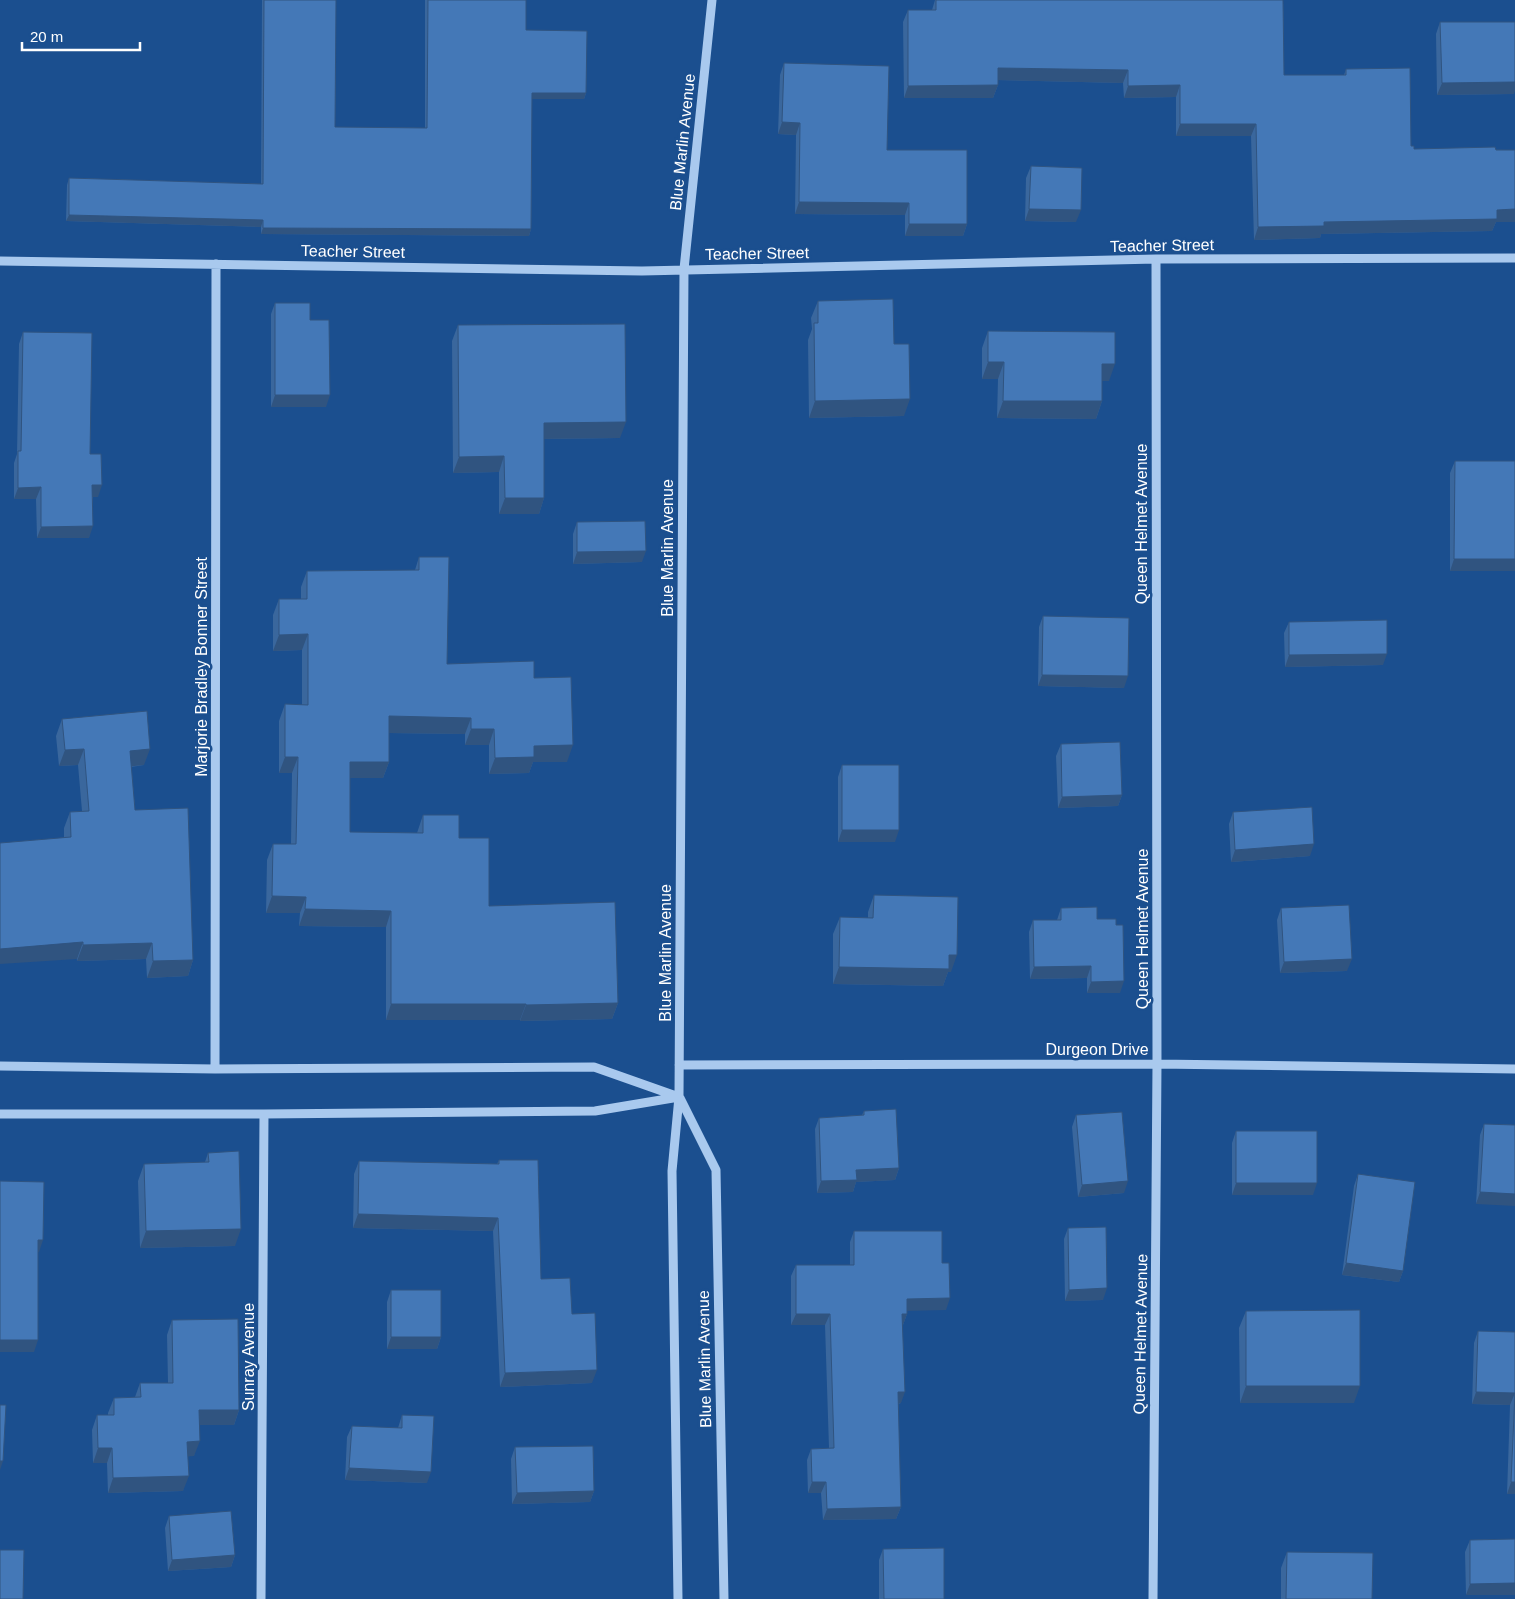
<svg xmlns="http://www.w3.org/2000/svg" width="1515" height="1599" viewBox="0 0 1515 1599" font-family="Arial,sans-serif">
	<rect width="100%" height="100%" fill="#1b4f8f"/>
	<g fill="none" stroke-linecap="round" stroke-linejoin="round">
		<path stroke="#a9c9ee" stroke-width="9" d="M0,261l642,10 514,-12 359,-1
			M679,1065l478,-1 358,5
			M0,1066l215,3 379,-2 85,30
			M215,1069l1,-805
			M680,1098l36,72 8,429
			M0,1114h264l331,-3 84,-14
			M261,1599l3,-485
			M678,1599l-6,-428 7,-74 5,-828 28,-269
			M1153,1599l4,-535 -1,-805"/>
	</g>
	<path fill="#3a679d" d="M262,0h74l-1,127 90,1v-128h101v30l60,63 -2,6h-52l-1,130 -2,7 -268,-2v-7l-195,-6 1,-36 2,-7 192,6z
		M935,0h348l1,75h60l2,-6 68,80 101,1v72h-19l-4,9 -171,3 -1,4 -66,2 -3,-104h-75v-39l-52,1 -1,-15 -125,-3v5l-5,13h-89l-1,-76 5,-12h24z
		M1440,22l74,72 -77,1 -1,-61z
		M784,63l103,87 80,74 -4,12h-58v-21l-110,-1 1,-79 -18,-1 2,-59z
		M1031,166l45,56 -51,-1 1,-43z
		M818,301l76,43 10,72 -95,2 -1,-78 4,-11 -1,-11z
		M275,303l35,17 16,87h-55v-93z
		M458,325l162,113 -76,1v59l-5,16h-40v-42l-46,1 -1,-132z
		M988,331l121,50h-7v20l-6,18 -99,-1 1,-39h-16v-31z
		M23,332l67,122 8,43h-5l-4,41h-52l-1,-39h-22v-36l3,-9 2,-110z
		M1455,461l60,110h-65v-98z
		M577,522l65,40 -69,2v-30z
		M419,557l28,107 87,14 33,84h-34l-4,11 -40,1v-29h-24v-11l-76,-1v29l-6,16h-33v54l67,1 6,-18 36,23 30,68 129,97 -6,16 -92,2v-1h-134v-93l-87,-1 1,-13h-34l1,-53 6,-16h18l1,-71h-13v-52l6,-17 17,1v-55l-29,1v-36l6,-16h22v-12l6,-16 108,-1z
		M1043,616l81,72 -86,-2 1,-59z
		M1289,622l94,43 -98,2 -1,-34z
		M62,719l82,46 -13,2 4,43 58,150 -5,16 -41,2 -1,-19 -69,2 -13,-124v-9l6,-16 12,-1 -4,-46 -19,1 -3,-30z
		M1061,744l61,51 -4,11 -60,2 -2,-52z
		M842,765l53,77h-57v-65z
		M1233,812l77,44 -79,6 -2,-38z
		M874,895l77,77h-3l-5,14 -110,-2v-50l7,-17 28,1v-6z
		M1061,908l36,11 23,74h-33v-15l-57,1 -1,-47 4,-12h24z
		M1281,908l66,63 -67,2 -3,-53z
		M864,1111l35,57 -4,12 -39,2 -3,10 -36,1 -2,-64 4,-11 43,-3z
		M1076,1115l48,78 -46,4 -6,-70z
		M1484,1124l31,1 -39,79 4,-69z
		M1236,1131l77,64h-81v-52z
		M208,1153l27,93 -95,2 -2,-67 6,-17 61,-2z
		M499,1160l42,119 31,35 20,69 -92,4 -7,-156 -140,-3 1,-54 5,-13 138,3z
		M1358,1174l45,97 -4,11 -57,-7 12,-89z
		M1068,1228l35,72 -38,1 -1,-62z
		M854,1231l88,32 4,47h-39v4l-4,11h-1l-1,78 -3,1 3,103 -5,12 -73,1 -2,-27h-13l-1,-33 4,-11 18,-1 -4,-123h-34v-49l5,-11h54v-23z
		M391,1290l50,47 -4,12h-50v-47z
		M1246,1311l108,92h-114l-1,-75z
		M172,1320l67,90 -5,15h-35l-5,31h-6l-5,35 -75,2 -1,-30h-14l-1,-33 5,-15h11v-2l6,-15 21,-1 5,-14h28l-1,-48z
		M1478,1331l37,1v162h-8l3,-89 -38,-1 2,-61z
		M402,1415l25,68 -82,-3 2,-43 5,-11 46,2z
		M515,1447l79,44 -4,11 -78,2 -1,-45z
		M169,1516l66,39 -4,12 -63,4 -3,-43z
		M1515,1539l-49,56 -1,-43 5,-12z
		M883,1549l61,50h-65v-39z
		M1287,1552l85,47h-91v-31z"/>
	<path fill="#305480" d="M998,68l130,2 -5,13 -130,-3z
		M1515,82v9l-1,3 -77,1 5,-12z
		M998,85l-5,13h-89l4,-12z
		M1180,85l-4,12 -52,1 4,-12z
		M532,93h54l-2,6h-54z
		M782,122l18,1 -4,12 -18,-1z
		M1180,124h76l-5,12h-75z
		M799,202l110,1 -4,12 -110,-1z
		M1029,209l52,1 -5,12 -51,-1z
		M1515,209v13h-19l-4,9 -171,3 -1,4 -66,2 4,-13 239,-17z
		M69,215l194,5 -2,7 -195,-6z
		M909,224h58l-4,12h-58z
		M263,228l268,1 -2,7 -268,-2z
		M988,362h16l-6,17h-16z
		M1102,364h13l-6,17h-13z
		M275,395h55l-4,12h-55z
		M910,399l-6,17 -95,2 6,-17z
		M1003,401h99l-6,18 -99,-1z
		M626,422l-6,16 -82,1 6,-16z
		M504,456l-5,16 -46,1 6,-16z
		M92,485h10l-4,12h-10z
		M41,487l-5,12h-22l4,-11z
		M505,498h39l-5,16h-40z
		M93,526l-4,12h-52l4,-11z
		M646,551l-4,11 -69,2 4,-12z
		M1454,559h61v12h-65z
		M308,634l-6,16 -29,1 6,-16z
		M1387,654l-4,11 -98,2 4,-12z
		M1042,675l86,1 -4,12 -86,-2z
		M389,716l82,2 -6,16 -82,-1z
		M471,729h23l-5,16h-24z
		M573,745l-6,17h-34l-4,11 -40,1 6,-16 39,-12z
		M84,749l-6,16 -19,1 6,-16z
		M150,749l-6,16 -20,2 6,-16z
		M285,757h13l-6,16h-13z
		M350,762h39l-6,16h-39z
		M1122,795l-4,11 -60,2 4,-11z
		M842,830h57l-4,12h-57z
		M1314,844l-4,12 -79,6 4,-12z
		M272,896l34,1 -6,16h-34z
		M305,909l86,2 -5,16 -87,-1z
		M83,942l-6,17 -77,5v-15z
		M152,943l-6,16 -69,2 6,-16z
		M949,955h8l-6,17h-3l-5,14 -110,-2 6,-17z
		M1352,959l-5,12 -67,2 4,-11z
		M193,960l-5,16 -41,2 6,-17z
		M1091,966l-4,12 -57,1 4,-12z
		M1124,981l-4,12h-33l4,-11z
		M618,1003l-6,16 -92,2 6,-16z
		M391,1004h135l-6,16h-134z
		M899,1168l-4,12 -39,2 -3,10 -36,1 4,-12 35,-11z
		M1128,1181l-4,12 -46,4 4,-12z
		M1236,1183h81l-4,12h-81z
		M1480,1192l35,2v12l-39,-2z
		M358,1214l140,4 -5,13 -140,-3z
		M241,1229l-6,17 -95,2 6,-17z
		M38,1240h5l-4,12h-5z
		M1346,1263l57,8 -4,11 -57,-7z
		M1107,1288l-4,12 -38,1 4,-11z
		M950,1298l-4,12 -43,1 4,-12z
		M796,1314h34l-5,11h-34z
		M902,1314h5l-4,11h-5z
		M391,1337h50l-4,12h-50z
		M0,1340h38l-4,12h-34z
		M597,1370l-5,13 -92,4 5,-14z
		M1246,1386h114l-6,17h-114z
		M898,1392h7l-4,11 -7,1z
		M1476,1392l39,1 -5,12 -38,-1z
		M199,1410h40l-5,15h-40z
		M200,1441l-6,15 -12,1 5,-15z
		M98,1448h14l-5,15h-14z
		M0,1461h3l-3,9z
		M349,1468l82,4 -4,11 -82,-3z
		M189,1476l-6,15 -75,2 5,-15z
		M812,1482h14l-5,11h-13z
		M1511,1482h4v12h-8z
		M594,1491l-4,11 -78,2 5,-11z
		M901,1507l-5,12 -73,1 4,-11z
		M235,1555l-4,12 -63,4 4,-11z
		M1515,1583v12h-49l4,-11z"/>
	<path fill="#4478b7" stroke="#305480" d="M264,0h72l-1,127 92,1 1,-128h98v30l61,1 -1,62h-54l-1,136 -268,-1v-8l-194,-5v-37l194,6z
		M936,0h347l1,75h62v-6l64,-1 1,78h3v3l81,-2 1,3h19v59l-18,1v9l-173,3v4l-66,1 -2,-103h-76v-39l-52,1v-16l-130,-2v17l-90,1v-76h28z
		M1440,22h75v60l-73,1z
		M784,63l105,3 -2,84h80v74h-58v-21l-110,-1 1,-79 -18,-1z
		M1031,166l51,2 -1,42 -52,-1z
		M893,299l1,45h15l1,55 -95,2 -1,-78h4v-22z
		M275,303h35v17h19l1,75h-55z
		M625,324l1,98 -82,1v75h-39l-1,-42 -45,1 -1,-132z
		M988,331l127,1v32h-13v37h-99l1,-39h-16z
		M23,332l69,1 -2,121h11l1,31h-10l1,41 -52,1v-40l-23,1v-37h3z
		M1455,461h60v98h-61z
		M645,521l1,30 -69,1v-30z
		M419,557h30l-2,107 87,-3v17l37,-1 2,68 -39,1v11l-39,1 -1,-29h-23v-11l-82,-2v46h-39v70l73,1v-18h36v23h30v68l126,-4 3,101 -92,2v-1h-135v-93l-86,-2 1,-12 -34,-1 1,-52h23l2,-87h-13v-53l23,1v-71l-29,1v-36h28v-28l112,-1z
		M1043,616l86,2 -1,58 -86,-1z
		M1387,620v34l-98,1v-33z
		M147,711l3,38 -20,2 5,59 53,-2 5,152 -40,1 -1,-18 -69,2v-3l-83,7v-106l71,-6 -1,-25 19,-1 -5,-62 -19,1 -3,-31z
		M1120,742l2,53 -60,2 -1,-53z
		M842,765h57v65h-57z
		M1312,807l2,37 -79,6 -2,-38z
		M874,895l84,2 -1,58h-8v14l-110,-2 1,-50 33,1z
		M1349,905l3,54 -68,3 -3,-54z
		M1097,907v12h19v6h7l1,56 -33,1v-16l-57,1 -1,-47h28v-12z
		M896,1109l3,59 -43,2 1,10 -36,1 -2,-63 45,-3v-4z
		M1122,1112l6,69 -46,4 -6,-70z
		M1484,1124l31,1v69l-35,-2z
		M1236,1131h81v52h-81z
		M239,1151l2,78 -95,2 -2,-67 65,-2 -1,-9z
		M499,1160h39l3,119 29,-1 2,36 23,-1 2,57 -92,3 -7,-155 -140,-4 1,-53 140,3z
		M1358,1174l57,8 -12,89 -57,-8z
		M0,1181l44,1 -1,58h-5v100h-38z
		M1106,1227l1,61 -38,2 -1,-62z
		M854,1231h88v32h7l1,35 -43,1v15h-5l3,78h-7l3,115 -74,2 -1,-27h-14l-1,-33 23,-1 -4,-134h-34v-49h58z
		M391,1290h50v47h-50z
		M1360,1310v76h-114v-75z
		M238,1319l1,91h-40l1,31 -13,1 2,34 -76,2 -1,-30h-14l-1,-33h17v-17l27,-1 -1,-14h33l-1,-63z
		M1478,1331l37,1v150h-4l4,-89 -39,-1z
		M0,1405h6l-3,56h-3z
		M402,1415l32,1 -3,56 -82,-4 3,-42 50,2z
		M593,1446l1,45 -77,2 -2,-46z
		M231,1511l4,44 -63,5 -3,-44z
		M1515,1539v44l-45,1v-44z
		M944,1548v51h-60l-1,-50z
		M0,1550h24l-1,49h-23z
		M1287,1552l86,1 -1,46h-86z"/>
	<g text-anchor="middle" stroke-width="5" stroke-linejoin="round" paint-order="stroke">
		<g font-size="16" fill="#fff" stroke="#1b4f8f">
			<text transform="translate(682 142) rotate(-84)" y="6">Blue Marlin Avenue</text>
			<text transform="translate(1162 245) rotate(-1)" y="6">Teacher Street</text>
			<text transform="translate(353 251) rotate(1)" y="6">Teacher Street</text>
			<text transform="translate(757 253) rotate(-1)" y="6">Teacher Street</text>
			<text transform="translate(1141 524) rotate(-90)" y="6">Queen Helmet Avenue</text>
			<text transform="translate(667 548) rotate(-90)" y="6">Blue Marlin Avenue</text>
			<text transform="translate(201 667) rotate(-90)" y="6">Marjorie Bradley Bonner Street</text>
			<text transform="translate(1142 929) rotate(-90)" y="6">Queen Helmet Avenue</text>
			<text transform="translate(665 953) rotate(-90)" y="6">Blue Marlin Avenue</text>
			<text x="1097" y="1055">Durgeon Drive</text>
			<text transform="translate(1140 1334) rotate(-89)" y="6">Queen Helmet Avenue</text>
			<text transform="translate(248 1357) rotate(-90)" y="6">Sunray Avenue</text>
			<text transform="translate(704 1359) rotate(-91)" y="6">Blue Marlin Avenue</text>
		</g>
	</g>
	<path d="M22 42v8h118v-8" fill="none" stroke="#ffffff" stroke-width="2.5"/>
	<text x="30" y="42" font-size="15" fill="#ffffff" stroke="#1b4f8f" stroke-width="4" paint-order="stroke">20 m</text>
</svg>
